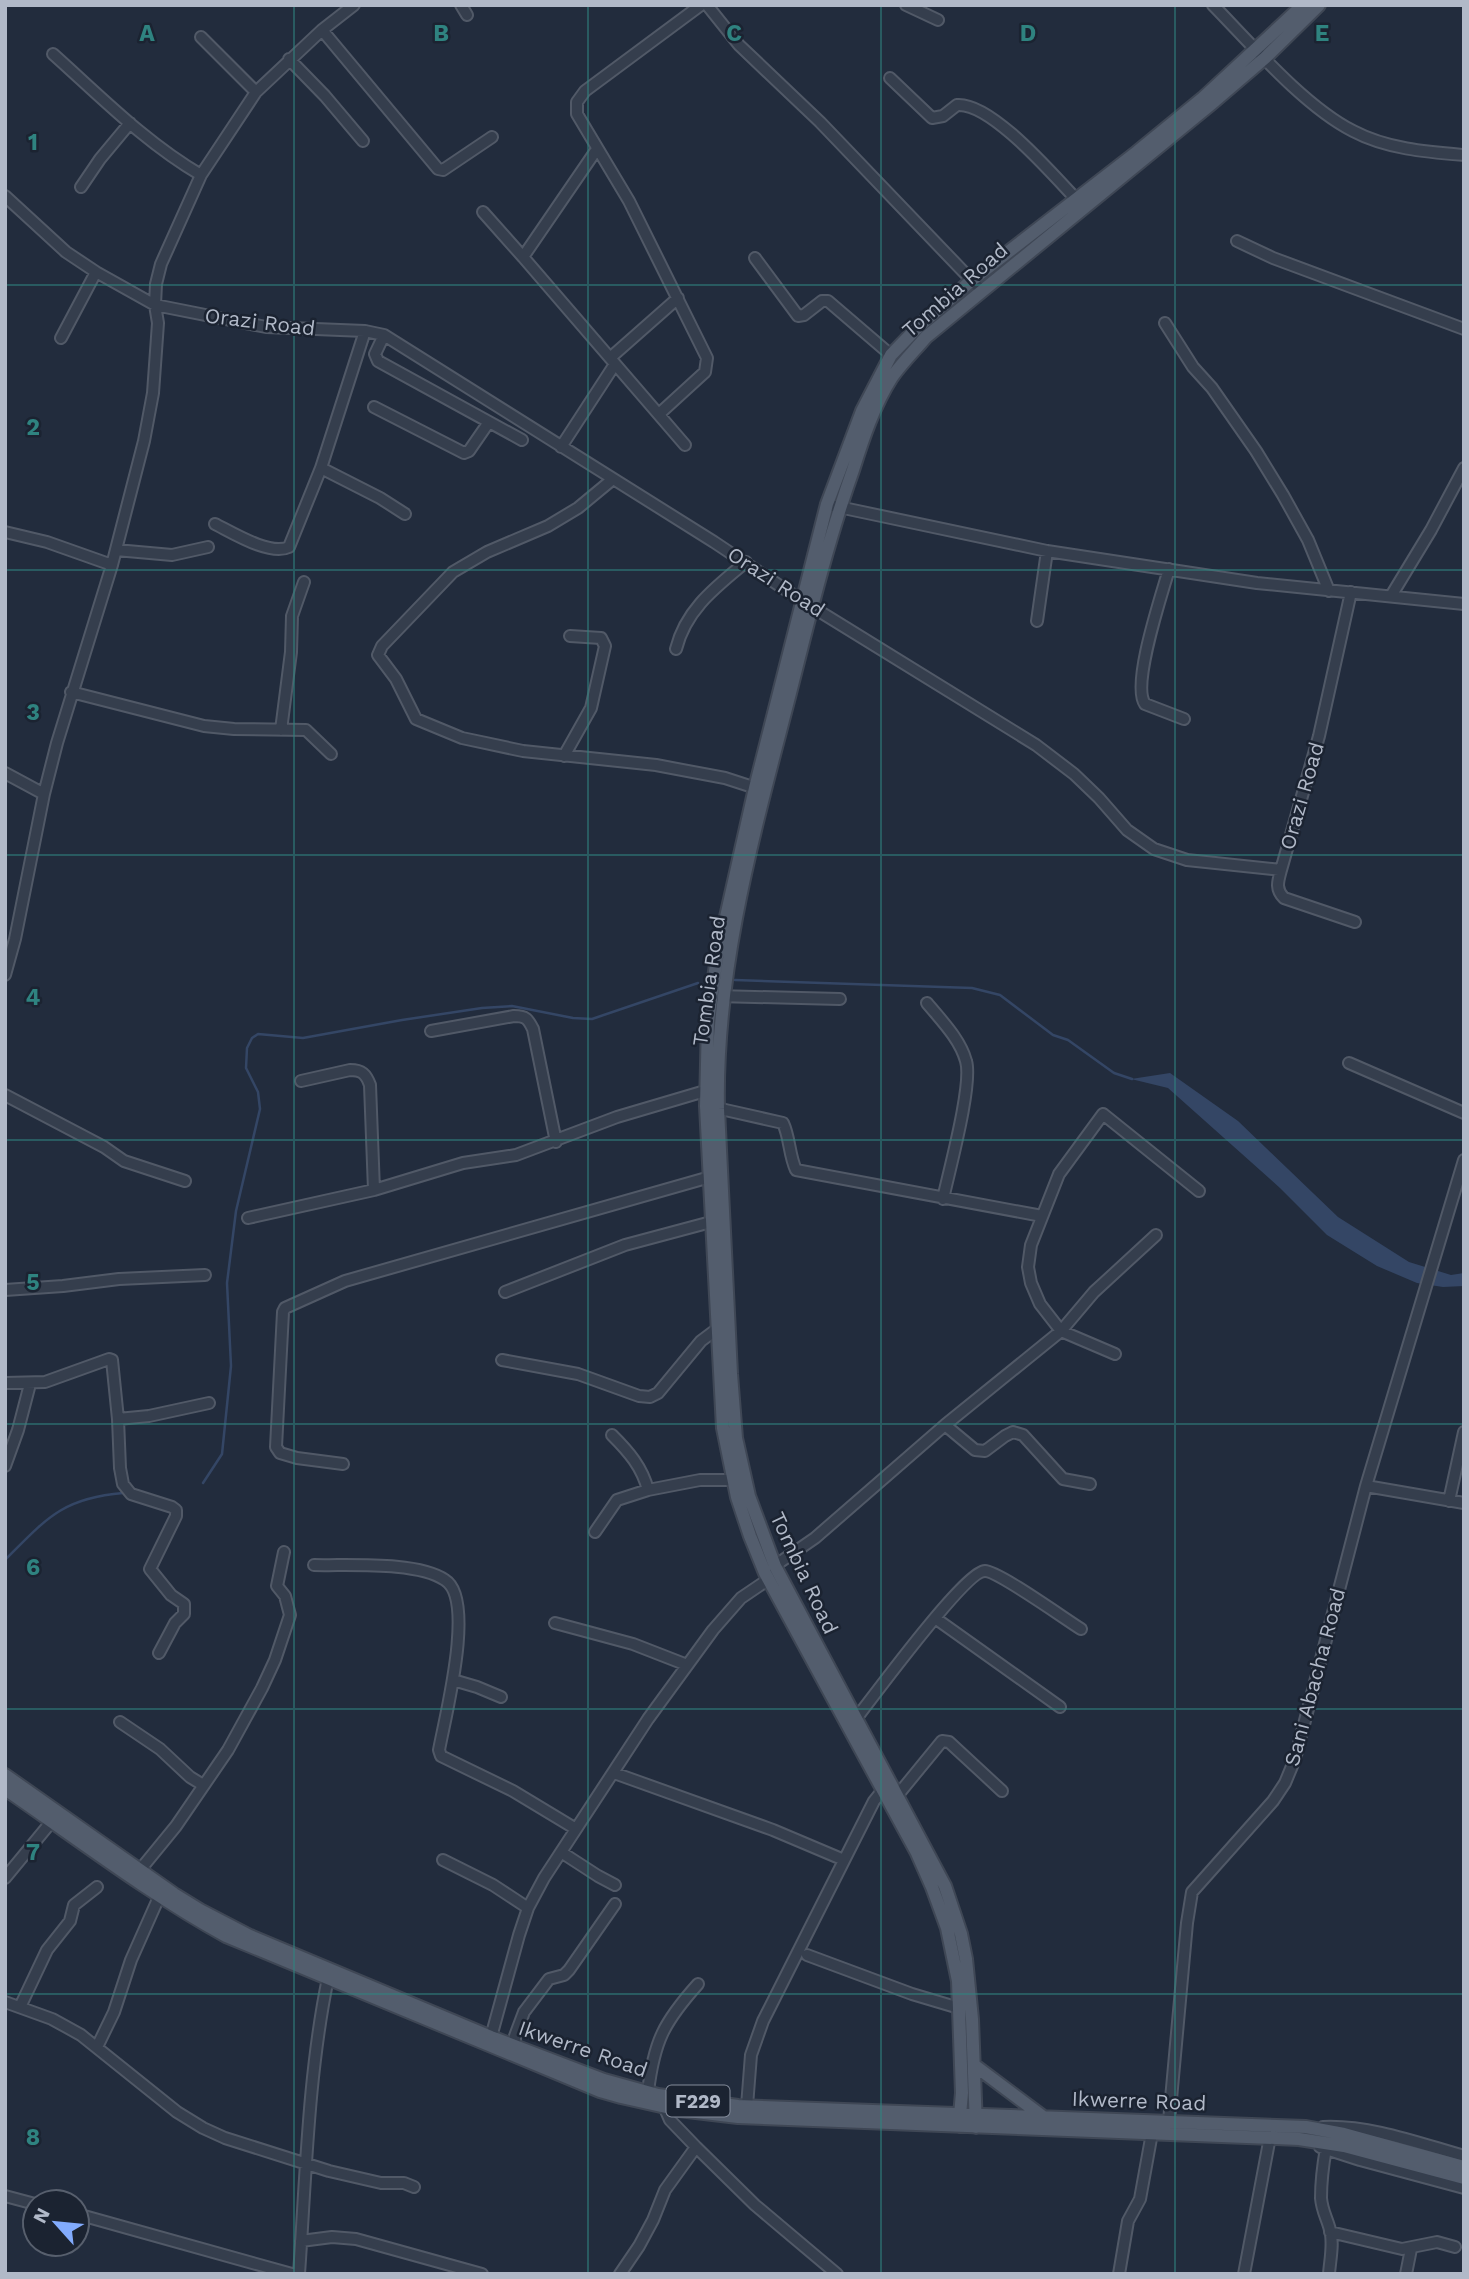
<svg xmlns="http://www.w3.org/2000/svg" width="1469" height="2279" viewBox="0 0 1469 2279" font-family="'Work Sans',sans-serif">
	<rect width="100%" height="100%" fill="#222c3d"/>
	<path fill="#344665" d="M1170,1073l68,48 100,96 71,45 42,13 13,-2v13l-21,1 -26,-4 -40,-17 -50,-31 -47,-47 -112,-100 -37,-9z"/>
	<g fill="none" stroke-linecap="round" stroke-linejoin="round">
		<path stroke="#344665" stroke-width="2.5" d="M735,980l237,8 28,7 53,40 15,5 46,33 18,6
			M203,1483l19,-29 9,-88 -4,-83 9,-72 24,-102 -2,-17 -12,-24 1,-20 5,-10 6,-4 45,4 99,-18 80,-12 30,-2 61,12 19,1 106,-36
			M5,1560c41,-41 57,-62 118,-67"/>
		<defs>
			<path id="minor" d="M461,5l6,10
				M707,5l32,40 81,77 161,168
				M906,5l32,15
				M1213,5c39,40 91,101 140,126 34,18 74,21 111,24
				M322,30l116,139 5,1 49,-33
				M201,37l55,55
				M53,54c48,43 93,89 148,121
				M289,59l36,37 38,45
				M890,78l42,40 11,-2 14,-11c34,-3 96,70 120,95
				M597,149l-74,108 162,188
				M81,187l19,-28 30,-36
				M5,196l61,56 30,20 59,33 111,22 99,4 19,4 330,207 87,58 235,145 38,29 25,24 28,32 27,19 33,11 94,10 38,-134 32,-144
				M483,212l40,45
				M1237,241l36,17 191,71
				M755,258l43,58 6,-1 18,-14h6l63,54
				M1165,323l28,44 19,21 44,63 27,44 25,45 21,51
				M384,335l-9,19 3,7 144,79
				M61,338l35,-66
				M610,358l68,-60
				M374,407l90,46 5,-2 20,-29
				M659,414l46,-42 2,-14 -78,-157 -52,-87v-12l8,-11 116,-86
				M561,447l54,-83
				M321,468l59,30 25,16
				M613,479l-35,29 -30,18 -61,26 -34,20 -71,74 -4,9 18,24 20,40 46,19 61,13 133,14 69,13 37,12
				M834,506l213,45 210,32 207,21
				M215,524c18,9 55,32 74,23l32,-79 44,-137
				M5,532l42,10 65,23
				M116,550l56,5 36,-8
				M1169,569c-7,25 -38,116 -24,135l39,15
				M1391,596l40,-66 33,-62
				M1037,621l10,-70
				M676,649c10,-40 40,-62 70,-87
				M71,692l133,34 30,3 72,1 25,24
				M281,730l10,-78 1,-36 12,-34
				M564,756l27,-48 14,-62 -4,-8 -31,-2
				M5,773l39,21
				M1281,870c-3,11 -6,19 3,28l71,24
				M5,975l10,-36 29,-145 13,-51 55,-178 32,-124 9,-48 5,-70 -3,-18 1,-21 5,-20 40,-89 55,-83 66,-62 32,-25
				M717,996l123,3
				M927,1003c14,17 33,36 39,58 7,23 -17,110 -23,138
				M431,1031l83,-15c12,0 14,3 19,13l23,113
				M1349,1063l115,50
				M301,1081l49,-11c12,0 16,4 20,15l4,105
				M5,1095l99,52 20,14 61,20
				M712,1107l71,16c7,15 6,32 13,47l246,46
				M248,1218l126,-28 89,-27 53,-8 101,-38 88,-26
				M5,1290l58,-4 56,-7 86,-4
				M505,1292l120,-47 86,-23
				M1115,1354l-54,-23 -21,-27 -9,-21 -3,-16 3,-22 28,-71 44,-60 96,77
				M502,1360l76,14 61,22 11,1 8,-4 43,-52 16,-12
				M5,1383l40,-1 64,-23 3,1 6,59 2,49 3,16 8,10 41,13 4,3v6l-26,53 21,26 13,9v10l-9,9 -16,30
				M118,1419l31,-3 60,-13
				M945,1425l30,25 10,1 20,-15 8,-4 10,3 40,44 27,5
				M612,1435c17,17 30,32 36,55
				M343,1464l-46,-6 -17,-5 -4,-6 7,-135 2,-4 60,-27 365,-104
				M5,1466l13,-36 12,-46
				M1366,1486l98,17
				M1449,1501l15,-69
				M595,1532l22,-32 31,-10 52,-10h33
				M314,1565c34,1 103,-4 131,15 31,19 0,137 -6,170l2,6 72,35 63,38
				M770,1569l45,-31 130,-113 116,-94 33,-39 62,-57
				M935,1618l125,89
				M555,1623l78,21 54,21
				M453,1680l24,7 24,10
				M120,1722l40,27 30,28 13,8
				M852,1724c18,-23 113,-153 133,-153 13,0 80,48 96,58
				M614,1773l159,57 71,30
				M892,1802l50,-61 7,1 53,49
				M561,1852l37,24 17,9
				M443,1860l50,25 35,23
				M140,1870l36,-44 52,-76 34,-62 13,-28 15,-45 -5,-19 -8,-10 7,-34
				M5,1878l47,-57
				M807,1955l105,39 47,14
				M5,2002l47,17 29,16 96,77 26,16 22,10 104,33 52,12h23l10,4
				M20,2007l27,-57 23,-29 4,-16 23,-18
				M491,2037l28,-102 9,-27 16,-30 104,-159 65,-89 28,-32 28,-19
				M515,2045v-9l9,-24 25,-33 15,-4 5,-5 46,-66
				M97,2047l17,-35 17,-52 28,-63
				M648,2092c6,-51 16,-70 50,-108
				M665,2103l-1,3 6,14 26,27 59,58 82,69
				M747,2106l4,-51 12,-34 111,-220 12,-15
				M1169,2121l18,-198 5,-31 81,-91 12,-18 10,-24 71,-273 98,-326
				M1323,2127c48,-2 95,16 141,29
				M1320,2147l40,13 104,28
				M1326,2148c-3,17 -5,33 -5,50 1,13 6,20 9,32 4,13 0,30 -1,44
				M5,2196l30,8
				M77,2214l215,60
				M1330,2232l72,17 35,-7 18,5
				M301,2241l31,-4 24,2 126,35
				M299,2274c7,-99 9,-199 29,-296
				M620,2274l19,-28 14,-26 12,-30 31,-43
				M1119,2274l9,-53 12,-22 12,-66
				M1244,2274l26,-137
				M1406,2274l5,-25"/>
			<path id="major" d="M5,1775l169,119 26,16 50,26 241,101 113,43 54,15 80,11 568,21 38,7 120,33
				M5,1789c73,50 143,104 221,147l374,155 21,6 58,13 59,7 561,22 45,7 120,32
				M974,2065l68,51
				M959,2126l3,-33 -4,-112 -11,-53 -15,-41 -15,-34 -152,-280 -15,-37 -13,-39 -14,-69 -17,-322 2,-85 9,-64 38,-169 72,-284 35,-93 29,-56 27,-28 54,-47 165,-128 66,-54 100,-93
				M976,2127l-4,-108 -6,-60 -5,-25 -16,-48 -170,-320 -26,-70 -13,-58 -5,-64 -13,-265c-3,-142 37,-280 72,-416 19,-75 37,-150 63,-223 10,-32 21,-65 39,-93 10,-14 23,-27 34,-40l285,-233 54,-46 54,-53"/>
		</defs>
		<use href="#minor" stroke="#515967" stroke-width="14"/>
		<use href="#major" stroke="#3f4755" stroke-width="16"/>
		<use href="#minor" stroke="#353e4d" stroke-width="10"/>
		<use href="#major" stroke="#535d6d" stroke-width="12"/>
	</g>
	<path fill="none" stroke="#2f8380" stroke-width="2" stroke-opacity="0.55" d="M294,5v2269M588,5v2269M881,5v2269M1175,5v2269M5,285h1459M5,570h1459M5,855h1459M5,1140h1459M5,1424h1459M5,1709h1459M5,1994h1459"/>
	<g text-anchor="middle" stroke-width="5" stroke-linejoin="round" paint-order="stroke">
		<rect fill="#1b2331" stroke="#848c9b" stroke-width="2" x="666.5" y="2085.5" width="63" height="31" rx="5"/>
		<g font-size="19" font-weight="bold" fill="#b1b9c8">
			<text x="698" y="2108">F229</text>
		</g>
		<g font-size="21" fill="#b1b9c8" stroke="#1b2331">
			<text transform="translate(955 290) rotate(-41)" y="7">Tombia Road</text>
			<text transform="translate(260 322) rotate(7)" y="7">Orazi Road</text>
			<text transform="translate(776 582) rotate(33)" y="7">Orazi Road</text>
			<text transform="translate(1302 796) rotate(-74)" y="7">Orazi Road</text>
			<text transform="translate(709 981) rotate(-82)" y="7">Tombia Road</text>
			<text transform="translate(804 1573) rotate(65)" y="7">Tombia Road</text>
			<text transform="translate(1315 1677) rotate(-75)" y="7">Sani Abacha Road</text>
			<text transform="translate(583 2049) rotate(19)" y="7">Ikwerre Road</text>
			<text transform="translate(1139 2101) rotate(2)" y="7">Ikwerre Road</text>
		</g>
	</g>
	<g font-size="23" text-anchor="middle" font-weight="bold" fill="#2f8380" stroke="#1b2331" stroke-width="5" stroke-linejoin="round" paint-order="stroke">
		<text x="147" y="41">A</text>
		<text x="441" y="41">B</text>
		<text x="734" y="41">C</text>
		<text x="1028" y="41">D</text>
		<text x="1322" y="41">E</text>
		<text x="33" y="150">1</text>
		<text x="33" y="435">2</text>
		<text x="33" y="720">3</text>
		<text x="33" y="1005">4</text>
		<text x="33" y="1290">5</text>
		<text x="33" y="1575">6</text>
		<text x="33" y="1860">7</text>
		<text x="33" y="2145">8</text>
	</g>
	<rect width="1469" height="2279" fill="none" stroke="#b1b9c8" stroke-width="14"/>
	<g transform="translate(56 2223) rotate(297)"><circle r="33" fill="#1b2331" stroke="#575f6d" stroke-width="2"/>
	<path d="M0-5L12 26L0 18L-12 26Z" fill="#82abfd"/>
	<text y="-10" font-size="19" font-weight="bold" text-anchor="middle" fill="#b1b9c8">N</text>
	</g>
</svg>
